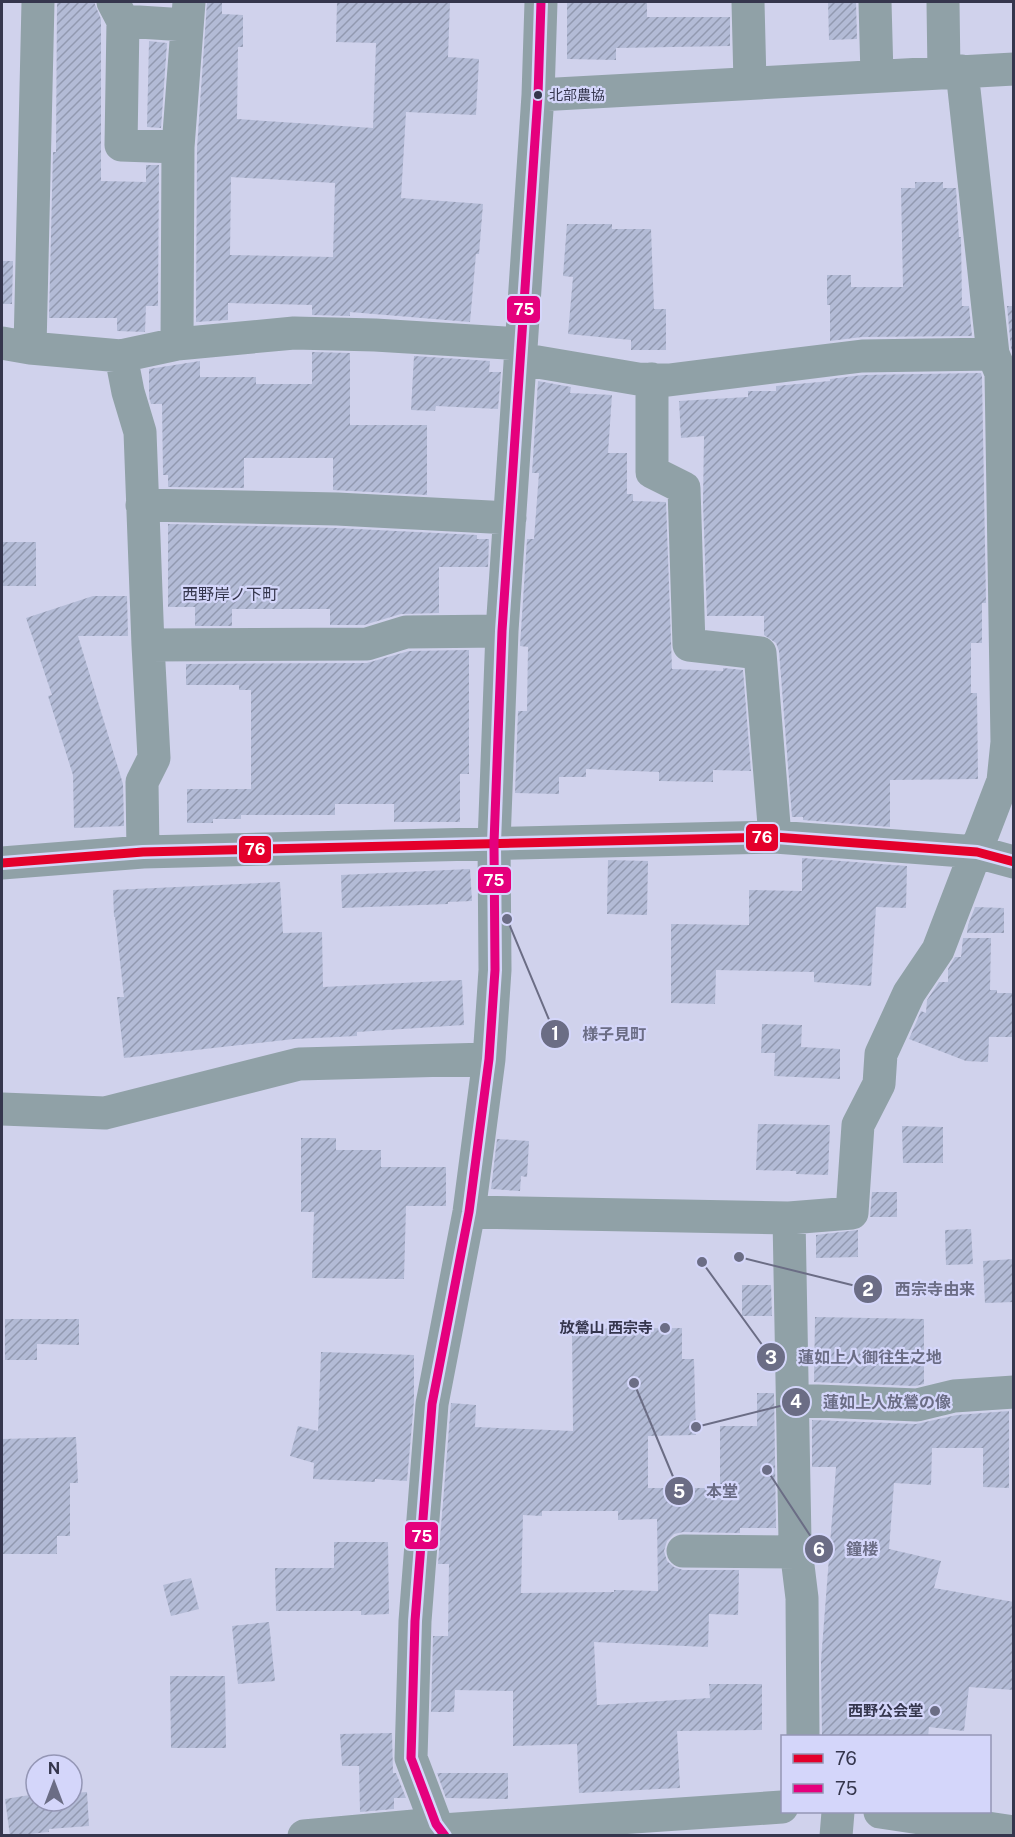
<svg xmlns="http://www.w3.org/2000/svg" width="1015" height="1837" viewBox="0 0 1015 1837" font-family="'Public Sans','Noto Sans JP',sans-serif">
	<defs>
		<pattern id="building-hatch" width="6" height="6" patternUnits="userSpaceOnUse" patternTransform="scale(1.5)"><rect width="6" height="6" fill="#b3bbd6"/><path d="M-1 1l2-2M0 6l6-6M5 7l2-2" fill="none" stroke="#9299b0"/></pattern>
	</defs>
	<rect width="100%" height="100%" fill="#d0d2ec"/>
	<path fill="url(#building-hatch)" fill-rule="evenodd" d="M57,2h37l7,17v162l45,1v-17h13l-1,141h-12l-1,26 -28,-1v-13h-68l4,-166h3z
		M207,2h15v12l21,1v32h-5l-1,72 136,9 3,-85 -40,-1 1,-40h113l-2,55 31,2 -3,56 -70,-3 -5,86 82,6 -4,50h-3l-6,68 -120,-10v4l-38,-1v-10l-84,-2v17l-32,2 1,-174zM231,177l104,6 -2,74 -103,-2z
		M567,2h80v15h83v29l-114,2v12l-49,-1z
		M828,2h28l1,37 -28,1z
		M149,41l18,2 -6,85 -14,-1z
		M915,182h28v6h13l3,49h2l1,69h7l3,30 -110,1 -32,4v-36h-3v-30h24v12h52l-2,-99h14z
		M567,224h45v5h39l3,80h12v41h-35v-10l-63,-6 5,-57 -10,-1z
		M2,261h11l-1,43h-10z
		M1007,306h7v48l-3,-5z
		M312,352l38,1v72h77v70l-94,-5v-32h-89v30l-76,-1v-12h-5l-1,-71h-11l-2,-7v-28l51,-8v16h56v7h56z
		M414,356l76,5 -1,11h12l-3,37 -62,-3 -1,5 -24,-1z
		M981,373l1,4 4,226h-4v40h-11v50h6l1,86 -88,1v47l-87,-7v-3h-11l-13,-166 -3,-8 -12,-8v-19h-57l-4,-114 1,-66 -23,2 -2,-37 69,-4v-6h28v-5l54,-5v-2l33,-4z
		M538,381l33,6 -1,6 42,2 -4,58h19v41h6v7l33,1 6,167 51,2v-3l20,2 8,101 -38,-1v12l-54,-1v-9l-73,-3v8h-27v17l-44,-1 3,-82h9l1,-64 -8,-1 7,-107h7l5,-66h-7z
		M168,524l168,4 141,7v4h12l-1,28h-49v46l-38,1 -37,11h-34v-16h-98v17h-37v-19h-27z
		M2,542h34v44h-34z
		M93,596h34l1,40h-50l45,148 1,42 -50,2 -1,-53 -25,-79 4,-1 -26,-77z
		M469,650v124h-9v48h-66v-18h-59v11h-94v4h-28v4h-26v-34h64v-99h-12v-5h-53v-21l181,-1 42,-12z
		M802,858l105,8 -1,42 -30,-1 -5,79 -57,-4v-10l-98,-2 -1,34 -44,-1v-79l78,1v-35l53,1z
		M608,860l40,1 -1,54 -40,-1z
		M470,869l2,32 -24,1v2l-106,4 -1,-33z
		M280,882l3,51 39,-1 1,55 139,-7 2,45 -107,7v4l-63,3 -170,19 -7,-61h7l-9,-80h-1l-1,-27z
		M975,907l29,1v25h-37l1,-8z
		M963,938h28l-1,52h7v3h17v44h-25l-1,25 -22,-1 -57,-22 12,-28 5,2 1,-13 12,-18h9v-13l7,-12h6z
		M762,1024l40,1 -1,22 39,2v30l-66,-3 1,-23h-14z
		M758,1124l72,1 -2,50 -32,-1v-3l-40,-1z
		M902,1126l41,1v36h-40z
		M301,1138h35v12h45v17h65v39h-40l-2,73 -92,-1 2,-66h-13z
		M497,1139l32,2 -2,36 -6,-1 -1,15 -29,-2z
		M872,1192h25v25h-27z
		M971,1229l2,35 -27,1 -1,-35z
		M858,1230v27l-42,1v-23z
		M1014,1259v43l-29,1 -2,-42z
		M742,1285h29l1,31h-30z
		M815,1317l109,2v65l-9,2 -101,-4z
		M5,1319h74v26l-42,-1v16h-32z
		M682,1328v31h12l2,76 -48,1v52h72v-62h37v-33h17l2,135h-36v5l-57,-1 -9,2 -7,7 -3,10 3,10 7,6 9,3h56l-1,45 -29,-1 -1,33 -114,-5 3,63 113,-7 -1,-14h53v46l-85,1 3,57 -101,5 -2,-49 -64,2v-55l-58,-1 -1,22h-23l2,-76h15l1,-72h-11l13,-161 25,2 -1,22 98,4 -1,-102zM542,1511h76v9l39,-1 1,72 -44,-1v2l-93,1 2,-78 19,1z
		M321,1352l93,3v46l-7,80 -32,-2v3l-62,-3 1,-16 -24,-7 8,-30 20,5z
		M1009,1411v77l-26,-1v-39h-51l-1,37 -37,-2 -5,66 52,12 -7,27 80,14v88l-45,-3 -5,44 -35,-4 -1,10h-106l-1,-76 15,-194h-24v-47l104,4 41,-9z
		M76,1437l2,46h-8v53h-13v18h-55v-115z
		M334,1542h54l1,72 -28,1v-4h-85l-1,-43h59z
		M191,1578l8,31 -28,7 -8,-31z
		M269,1622l6,59 -37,3 -6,-58z
		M170,1676h55l1,72h-55z
		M392,1733l1,40h3l10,25h-12v11l-34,3 -1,-46h-17l-2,-32z
		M437,1773h71v26l-62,-1z
		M87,1792l2,34 -40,3v3l-39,4 -5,-37 31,-5v7h36v-8z"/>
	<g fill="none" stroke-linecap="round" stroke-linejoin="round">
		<path stroke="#90a1a7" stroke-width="33" d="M113,2l10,19 -2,124 57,2
			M748,2l2,81
			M875,2l2,74
			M943,2l1,71
			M123,21l63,4
			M538,95l476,-26
			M2,343l28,5 91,8 56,-12 117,-11 81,2 146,9
			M177,344l1,-197 11,-145
			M30,348l8,-346
			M121,356l7,36 12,40 8,213 6,113 -12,24 1,70
			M520,359l118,20 31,1 193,-24 131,-2
			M652,379v93l32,16 5,157 71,8 15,184
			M142,505l195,4 173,9
			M148,645l219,-1 39,-12 96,-1
			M2,863l141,-11 632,-15 202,15 37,10
			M2,1109l103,4 194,-49 190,-5
			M469,1212l320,6 63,-5 6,-88 21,-41 2,-30 28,-61 29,-43 65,-169 4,-39 -6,-369 -8,-19 -31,-283
			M789,1218l6,323 7,57 1,138
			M793,1400l124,5 37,-9 60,-4
			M683,1551l114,1
			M880,1812l134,20
			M442,1830l340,-23
			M304,1836l132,-12
			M445,1836l-9,-12 -25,-66 4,-137 17,-217 37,-192 20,-153 6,-89 -1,-127 8,-212 36,-536 3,-93
			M836,1836l2,-24"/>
		<defs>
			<path id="bus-1" d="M2,863l141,-11 632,-15 202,15 37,10"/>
			<path id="bus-2" d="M445,1836l-9,-12 -25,-66 4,-137 17,-217 37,-192 20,-153 6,-89 -1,-127 8,-212 36,-536 3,-93"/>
		</defs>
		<use href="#bus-1" stroke="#d4d6fa" stroke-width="14"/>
		<use href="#bus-2" stroke="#d4d6fa" stroke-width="14"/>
		<use href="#bus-1" stroke="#e4002b" stroke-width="9"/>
		<use href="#bus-2" stroke="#e5007d" stroke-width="9"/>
	</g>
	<circle fill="#35364d" stroke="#d4d6fa" stroke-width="2" cx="538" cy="95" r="5"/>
	<g fill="#6b6d85" stroke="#d4d6fa" stroke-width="2">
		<circle cx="665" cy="1328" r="6"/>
		<circle cx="935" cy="1711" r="6"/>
	</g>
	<g text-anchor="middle" stroke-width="4.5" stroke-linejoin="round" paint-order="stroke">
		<g font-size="14" fill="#35364d" stroke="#d4d6fa" text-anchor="start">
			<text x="549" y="100">北部農協</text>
		</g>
		<g font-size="15" font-weight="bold" fill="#35364d" stroke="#d4d6fa" text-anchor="end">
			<text x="653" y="1333">放鶯山 西宗寺</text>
			<text x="923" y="1716">西野公会堂</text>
		</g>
		<g font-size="16" fill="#35364d" stroke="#d4d6fa">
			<text x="230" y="600">西野岸ノ下町</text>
		</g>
	</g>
	<path fill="none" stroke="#6b6d85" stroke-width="2" d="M507 919L555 1034M739 1257L868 1289M702 1262L771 1357M696 1427L796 1402M634 1383L679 1491M767 1470L819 1549"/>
	<g fill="#6b6d85" stroke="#d4d6fa" stroke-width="2">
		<circle cx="507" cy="919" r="6"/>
		<circle cx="739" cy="1257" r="6"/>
		<circle cx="702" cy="1262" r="6"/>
		<circle cx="696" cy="1427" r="6"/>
		<circle cx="634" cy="1383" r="6"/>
		<circle cx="767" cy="1470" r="6"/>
		<circle cx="555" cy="1034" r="15"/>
		<circle cx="868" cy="1289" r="15"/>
		<circle cx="771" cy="1357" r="15"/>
		<circle cx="796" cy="1402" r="15"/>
		<circle cx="679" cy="1491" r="15"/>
		<circle cx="819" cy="1549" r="15"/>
	</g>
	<g font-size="18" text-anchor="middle" font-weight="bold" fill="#fff">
		<text x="555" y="1040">1</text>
		<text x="868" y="1296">2</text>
		<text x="771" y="1364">3</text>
		<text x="796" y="1408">4</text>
		<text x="679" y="1498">5</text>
		<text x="819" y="1556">6</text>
	</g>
	<g font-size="16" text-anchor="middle" font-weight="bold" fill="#6b6d85" stroke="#d4d6fa" stroke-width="4.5" stroke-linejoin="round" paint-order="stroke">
		<text x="614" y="1040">様子見町</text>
		<text x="935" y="1295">西宗寺由来</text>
		<text x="870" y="1363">蓮如上人御往生之地</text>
		<text x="887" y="1408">蓮如上人放鶯の像</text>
		<text x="722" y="1497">本堂</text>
		<text x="862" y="1555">鐘楼</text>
	</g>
	<g stroke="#d4d6fa" stroke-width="2">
		<rect x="506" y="295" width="35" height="29" rx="6" fill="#e5007d"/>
		<rect x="745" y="823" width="34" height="29" rx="6" fill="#e4002b"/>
		<rect x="238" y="835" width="34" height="29" rx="6" fill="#e4002b"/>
		<rect x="477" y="866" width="35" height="28" rx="6" fill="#e5007d"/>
		<rect x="404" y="1521" width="35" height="29" rx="6" fill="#e5007d"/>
	</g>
	<g font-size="16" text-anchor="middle" font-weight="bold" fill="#fff">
		<text x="524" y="315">75</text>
		<text x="762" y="843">76</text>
		<text x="255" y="855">76</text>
		<text x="494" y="886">75</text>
		<text x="422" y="1542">75</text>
	</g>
	<rect width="1015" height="1837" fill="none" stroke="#35364d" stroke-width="6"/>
	<rect x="781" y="1735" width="210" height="78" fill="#d4d6fa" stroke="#9496b5" stroke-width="1.5"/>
	<rect x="793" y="1754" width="30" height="9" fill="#e4002b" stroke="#9496b5" stroke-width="1.5"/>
	<text x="835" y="1765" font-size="18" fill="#35364d">76</text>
	<rect x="793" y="1784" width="30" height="9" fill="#e5007d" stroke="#9496b5" stroke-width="1.5"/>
	<text x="835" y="1795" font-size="18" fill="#35364d">75</text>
	<g transform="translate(54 1783)"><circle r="28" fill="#d4d6fa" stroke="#9496b5" stroke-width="1.5"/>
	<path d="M0-4.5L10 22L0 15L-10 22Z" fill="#6b6d85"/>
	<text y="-9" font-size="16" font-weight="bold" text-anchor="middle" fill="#35364d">N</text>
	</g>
</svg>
